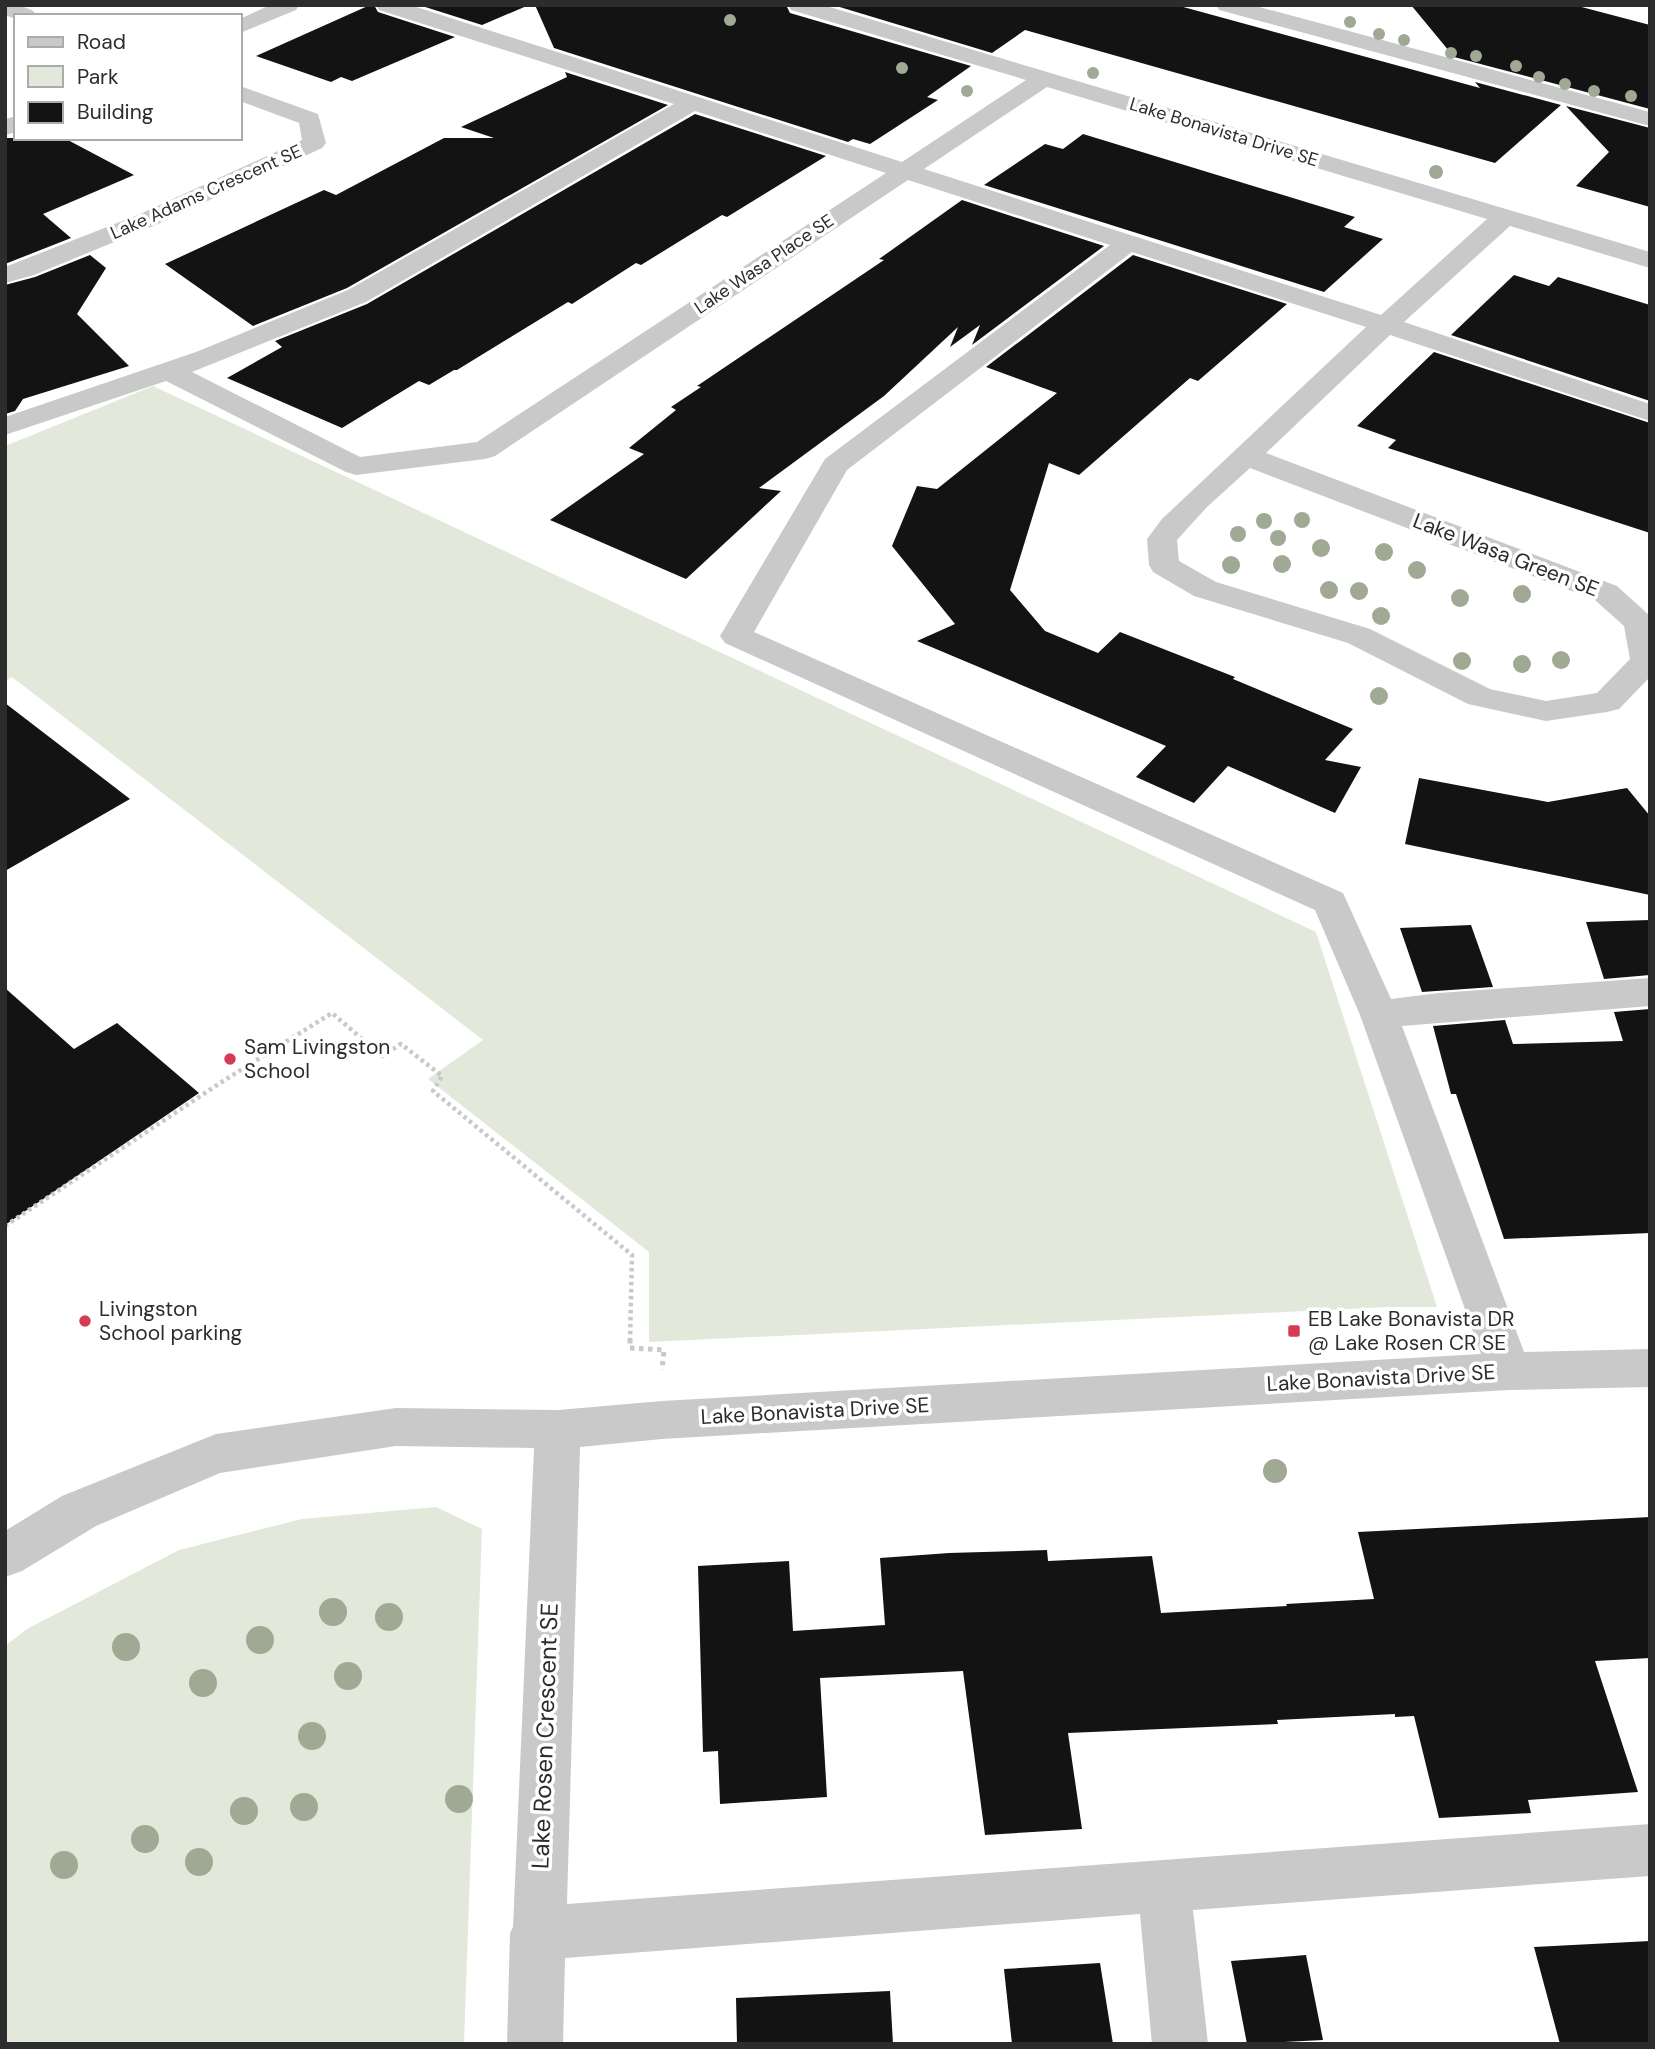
<svg xmlns="http://www.w3.org/2000/svg" width="1655" height="2049" viewBox="0 0 1655 2049" font-family="'DM Sans',sans-serif">
	<rect width="100%" height="100%" fill="#fff"/>
	<path fill="#e3e9da" d="M153,386l1163,546 121,375h-48l-740,35v-90l-221,-173 55,-39 -471,-363 -7,4v-235z
		M436,1507l46,22 -18,515h-459v-398l22,-17 152,-79 123,-31z"/>
	<path fill="#131313" d="M370,5h4l4,7 77,25 -103,44 -11,-4 -10,5 -75,-26z
		M419,5h110l-47,20z
		M535,5h251l4,8 181,53 -44,31 11,3 -68,44 -17,-5 -5,3 -294,-94z
		M833,5h343l304,83 -5,-6 86,23 -66,58 -470,-133 -33,23z
		M1411,5h163l76,20v84l-196,-52z
		M565,72l103,33 -321,183 -94,38 -88,-62 159,-74 12,5 108,-57h50l-33,-11 106,-50z
		M1566,106l84,22v79l-74,-21 33,-34z
		M695,114l131,42 -99,61 -5,-2 -81,50 -5,-2 -64,41 -4,-2 -111,68h-3l-25,15 -10,-4 -77,47 -115,-50 55,-31 -7,-6 92,-37z
		M1083,134l272,83 -11,10 39,12 -59,53 -340,-107 61,-41 18,5z
		M5,138h59l70,37 -91,39 28,24 -66,26z
		M962,200l142,46 -132,99 8,-20 -30,22 8,-20 -74,69 -125,92 22,3 -95,88 -136,-59 94,-66 -15,-6 47,-38 -5,-3 30,-20 -4,-1 187,-126 -5,-1z
		M90,255l16,13 -29,46 52,52 -106,33 -8,12 -10,3v-129l30,-8z
		M1133,255l154,49 -89,77 -8,-3 -111,97 -30,-12 -39,127 35,41 53,22 22,-21 115,45 -2,2 120,50 -28,31 36,7 -26,46 -107,-47 -34,37 -58,-26 30,-31 -249,-105 38,-17 -63,-78 25,-60 20,3 120,-96 -71,-26z
		M1514,275l35,11 9,-9 92,28v96l-199,-66z
		M1434,352l216,71v110l-262,-85 8,-8 -39,-14z
		M5,703l125,96 -125,72z
		M1419,778l129,24 79,-14 23,28v79l-245,-51z
		M1650,920v55l-46,4 -18,-57z
		M1471,925l22,62 -71,5 -22,-64z
		M5,988l69,61 43,-26 82,70 -194,132z
		M1650,1009v224l-146,6 -48,-145h-5l-18,-68 72,-6 8,24 110,-3 -9,-29z
		M1650,1517v141l-55,3 43,131 -110,8 3,13 -92,5 -25,-102 -19,1v-3l-118,6 1,4 -210,9 14,96 -97,6 -22,-164 -143,7 7,119 -107,7 -2,-53 -15,1 -5,-186 91,-5 4,70 92,-6 -5,-67 69,-5 98,-3 1,11 104,-5 9,57 126,-7 -1,-2 88,-5 -16,-67z
		M1650,1941v103h-90l-26,-97z
		M1306,1955l17,85 -76,4 -16,-83z
		M1100,1963l13,81h-101l-8,-75z
		M890,1991l3,53h-156l-1,-46z"/>
	<g fill="none" stroke-linecap="round" stroke-linejoin="round">
		<path stroke="#c9c9c9" stroke-width="4.5" stroke-dasharray="3.5 3.5" stroke-linecap="butt" d="M5,1226l215,-143 112,-70 50,43 19,-12 41,32 -9,15 199,164 -2,86"/>
		<path stroke="#c9c9c9" stroke-width="5" stroke-dasharray="4.5 4.5" stroke-linecap="butt" d="M630,1339v9l34,2 -2,20"/>
		<path fill="#c9c9c9" fill-rule="evenodd" d="M5,5c11,0 26,1 33,11h-22v3l-11,-4z
			M270,5h29l-3,5 -56,23v-14z
			M376,5h34l492,157 124,-82 -235,-70 -3,-5h35l827,247v16l-140,-42 -106,96 246,82v17l-260,-86 -124,118 351,133 33,30v61l-31,32 -12,3 -61,9 -78,-17 -120,-61 -154,-47 -41,-24 -4,-7 -2,-26 15,-20 204,-192 -234,-75 -285,218 -93,162 589,261 48,106 48,-6 211,-15v28l-248,20 122,326 126,-3v38l-141,3 -847,49 -82,8 -13,457 1083,-80v52l-457,34 15,134h-56l-12,-130 -575,44 -2,86h-56l3,-111 3,-6 21,-479 -138,-2 -176,27 -124,53 -74,45 -17,6v-46l57,-35 154,-62 180,-26 162,2 104,-9 819,-47 -121,-339 -45,-105 -590,-267 -5,-7 105,-177 285,-214 -202,-65 -413,276 -10,3 -129,16 -10,-3 -180,-91 -161,54v-18l191,-65 152,-62 326,-186 -295,-94zM1047,87l440,132 -106,96 -457,-146zM695,111l191,62 -409,269 -117,15 -168,-85 174,-70zM1250,468l345,132 29,26 6,33 -33,34 -51,8 -56,-12 -120,-60 -154,-47 -37,-21 -2,-21 30,-33z
			M1216,5h36l398,107v14l-431,-116z
			M240,86l78,28 8,29 -4,5 -164,76 -124,51 -29,8v-16l135,-53 162,-74 -3,-17 -59,-22z
			M16,116v16l-11,3v-16z"/>
	</g>
	<g fill="#a0a994">
		<circle cx="730" cy="20" r="6"/>
		<circle cx="1350" cy="22" r="6"/>
		<circle cx="1379" cy="34" r="6"/>
		<circle cx="1404" cy="40" r="6"/>
		<circle cx="1451" cy="53" r="6"/>
		<circle cx="1476" cy="56" r="6"/>
		<circle cx="1516" cy="66" r="6"/>
		<circle cx="902" cy="68" r="6"/>
		<circle cx="1093" cy="73" r="6"/>
		<circle cx="1539" cy="77" r="6"/>
		<circle cx="1565" cy="84" r="6"/>
		<circle cx="967" cy="91" r="6"/>
		<circle cx="1594" cy="91" r="6"/>
		<circle cx="1631" cy="96" r="6"/>
		<circle cx="1436" cy="172" r="7"/>
		<circle cx="1302" cy="520" r="8"/>
		<circle cx="1264" cy="521" r="8"/>
		<circle cx="1238" cy="534" r="8"/>
		<circle cx="1278" cy="538" r="8"/>
		<circle cx="1321" cy="548" r="9"/>
		<circle cx="1384" cy="552" r="9"/>
		<circle cx="1282" cy="564" r="9"/>
		<circle cx="1231" cy="565" r="9"/>
		<circle cx="1417" cy="570" r="9"/>
		<circle cx="1329" cy="590" r="9"/>
		<circle cx="1359" cy="591" r="9"/>
		<circle cx="1522" cy="594" r="9"/>
		<circle cx="1460" cy="598" r="9"/>
		<circle cx="1381" cy="616" r="9"/>
		<circle cx="1561" cy="660" r="9"/>
		<circle cx="1462" cy="661" r="9"/>
		<circle cx="1522" cy="664" r="9"/>
		<circle cx="1379" cy="696" r="9"/>
		<circle cx="1275" cy="1471" r="12"/>
		<circle cx="333" cy="1612" r="14"/>
		<circle cx="389" cy="1617" r="14"/>
		<circle cx="260" cy="1640" r="14"/>
		<circle cx="126" cy="1647" r="14"/>
		<circle cx="348" cy="1676" r="14"/>
		<circle cx="203" cy="1683" r="14"/>
		<circle cx="312" cy="1736" r="14"/>
		<circle cx="459" cy="1799" r="14"/>
		<circle cx="304" cy="1807" r="14"/>
		<circle cx="244" cy="1811" r="14"/>
		<circle cx="145" cy="1839" r="14"/>
		<circle cx="199" cy="1862" r="14"/>
		<circle cx="64" cy="1865" r="14"/>
	</g>
	<g fill="#d63b55" stroke="#fff" stroke-width="2.5">
		<circle cx="230" cy="1059" r="7"/>
		<circle cx="85" cy="1321" r="7"/>
		<rect x="1287" y="1324" width="14" height="14" rx="3.5"/>
	</g>
	<g text-anchor="middle" stroke-width="7" stroke-linejoin="round" paint-order="stroke">
		<g font-size="18" fill="#2c2c2c" stroke="#fff">
			<text transform="translate(1224 132) rotate(17)" y="6">Lake Bonavista Drive SE</text>
			<text transform="translate(206 192) rotate(-24)" y="6">Lake Adams Crescent SE</text>
			<text transform="translate(764 264) rotate(-34)" y="6">Lake Wasa Place SE</text>
		</g>
		<g font-size="21" fill="#2c2c2c" stroke="#fff">
			<text transform="translate(1506 555) rotate(21)" y="7">Lake Wasa Green SE</text>
			<text transform="translate(1381 1378) rotate(-3)" y="7">Lake Bonavista Drive SE</text>
			<text transform="translate(815 1411) rotate(-3)" y="7">Lake Bonavista Drive SE</text>
		</g>
		<g font-size="21" fill="#2c2c2c" stroke="#fff" text-anchor="start">
			<text x="244" y="1054">Sam Livingston<tspan x="244" dy="24">School</tspan></text>
			<text x="99" y="1316">Livingston<tspan x="99" dy="24">School parking</tspan></text>
			<text x="1308" y="1326">EB Lake Bonavista DR<tspan x="1308" dy="24">@ Lake Rosen CR SE</tspan></text>
		</g>
		<g font-size="24" fill="#2c2c2c" stroke="#fff">
			<text transform="translate(545 1736) rotate(-88)" y="8">Lake Rosen Crescent SE</text>
		</g>
	</g>
	<rect width="1655" height="2049" fill="none" stroke="#2c2c2c" stroke-width="14"/>
	<rect x="14" y="14" width="228" height="126" fill="#ffffff" stroke="#ababab" stroke-width="2"/>
	<rect x="28" y="37" width="35" height="10" fill="#c9c9c9" stroke="#ababab" stroke-width="2"/>
	<text x="77" y="49" font-size="21" fill="#2c2c2c">Road</text>
	<rect x="28" y="66" width="35" height="21" fill="#e3e9da" stroke="#ababab" stroke-width="2"/>
	<text x="77" y="84" font-size="21" fill="#2c2c2c">Park</text>
	<rect x="28" y="102" width="35" height="21" fill="#131313" stroke="#ababab" stroke-width="2"/>
	<text x="77" y="119" font-size="21" fill="#2c2c2c">Building</text>
</svg>
